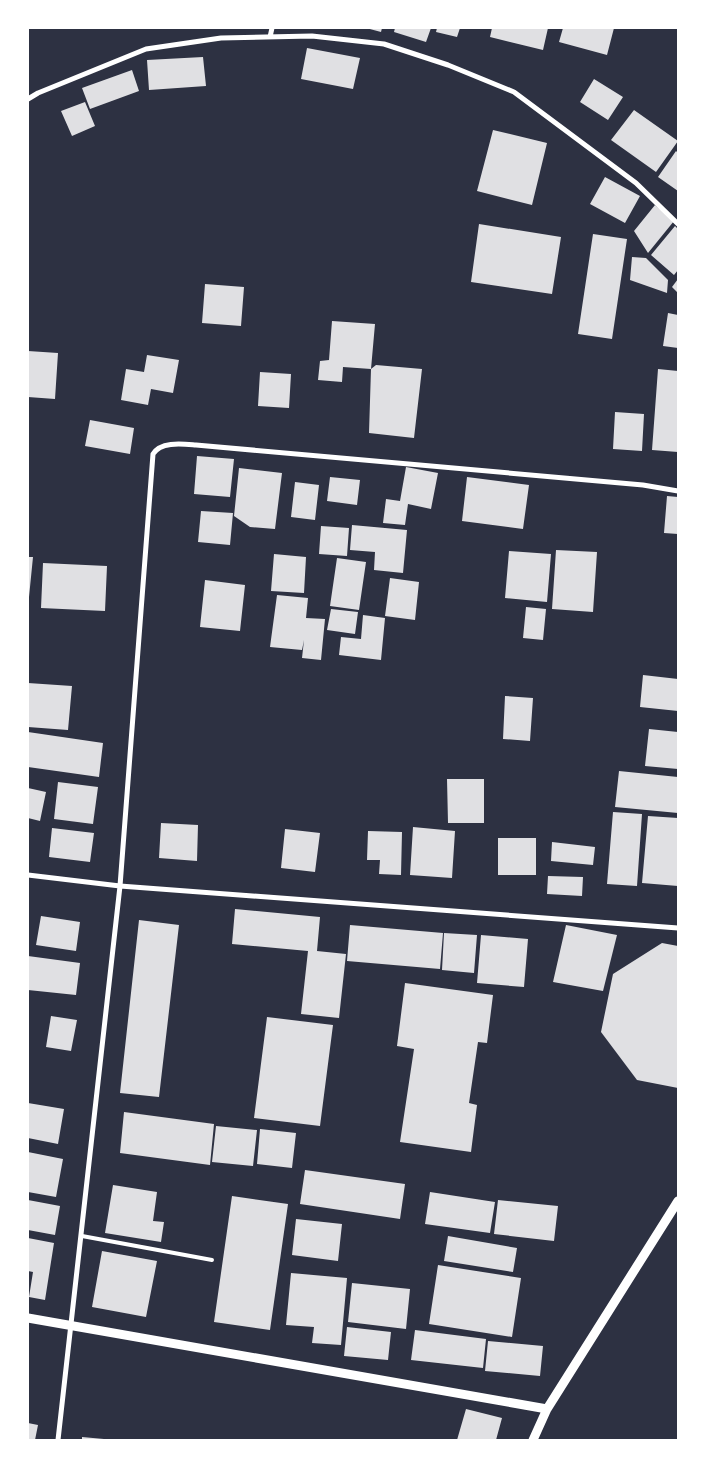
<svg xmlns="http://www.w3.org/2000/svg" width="706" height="1468" viewBox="0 0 706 1468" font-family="'Playfair Display',serif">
	<rect width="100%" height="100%" fill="#2d3142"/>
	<path fill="#e0e0e3" d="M366,28h16l-1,4z
		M395,28h36l-5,14 -32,-10z
		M437,28h23l-3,9 -21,-5z
		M492,28h56l-5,22 -53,-13z
		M563,28h51l-7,27 -48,-13z
		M307,48l53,10 -7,31 -52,-10z
		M203,57l3,29 -57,4 -2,-30z
		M132,70l7,21 -49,18 -8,-21z
		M594,79l29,18 -15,23 -28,-18z
		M85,102l10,24 -23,10 -11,-25z
		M634,110l44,31 -22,31 -45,-32z
		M493,130l54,13 -15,62 -55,-14z
		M676,151l2,2v38l-20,-14z
		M605,177l35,19 -15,27 -35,-19z
		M655,205l19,16 -26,32 -14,-22z
		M479,224l82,13 -9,57 -81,-12z
		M675,226l3,3v41l-4,5 -23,-20z
		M593,234l34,5 -15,100 -34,-5z
		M632,257l14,1 22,22 -1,13 -37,-13z
		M678,279v14l-6,-6z
		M205,284l39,3 -3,39 -39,-3z
		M668,313l10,2v33l-15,-2z
		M332,321l43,3 -4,45 -28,-2 -1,15 -24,-2 2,-19 9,-1z
		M28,351l30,2 -3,46 -27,-2z
		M147,355l32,5 -6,33 -22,-4 -3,16 -27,-5 5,-31 18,3z
		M376,365l46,4 -8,69 -45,-5 2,-64z
		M658,369l20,2v81l-26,-2z
		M260,372l31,2 -2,34 -31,-2z
		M615,412l29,2 -2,37 -29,-2z
		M90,420l44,8 -4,26 -45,-8z
		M197,456l37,3 -4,38 -36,-3z
		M406,467l32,6 -7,36 -23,-5 -3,21 -22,-2 3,-24 14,2z
		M239,468l43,5 -7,56 -25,-2 -16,-11z
		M330,477l30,3 -3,25 -30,-4z
		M467,477l62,8 -6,44 -61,-8z
		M295,482l24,3 -4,35 -24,-3z
		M667,496l11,1v37l-14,-1z
		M201,511l32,2 -3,32 -32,-3z
		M352,525l55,5 -4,43 -29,-3 1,-18 -25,-2z
		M321,526l28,2 -2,28 -28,-2z
		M556,550l41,2 -4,60 -41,-3z
		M509,551l42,3 -4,48 -42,-4z
		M274,554l32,3 -2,36 -33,-2z
		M28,557h5l-4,40h-1z
		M337,558l29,4 -7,48 -29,-4z
		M43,563l64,3 -2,45 -64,-3z
		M390,578l29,4 -4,38 -30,-4z
		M205,580l40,5 -5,46 -40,-4z
		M277,595l31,3 -2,20 19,1 -4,41 -19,-2 2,-18 -2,10 -32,-3z
		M526,607l20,2 -3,31 -20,-2z
		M331,609l27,3 -3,22 -28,-4z
		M363,615l22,3 -4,42 -42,-5 2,-18 20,2z
		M643,675l35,4v32l-38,-4z
		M28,683l44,3 -4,44 -40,-3z
		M505,696l28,2 -3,43 -27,-2z
		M649,729l29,3v37l-33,-3z
		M28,732l75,11 -4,34 -71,-10z
		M619,771l59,6v36l-63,-6z
		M447,779h37v44h-36z
		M58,782l40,5 -5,37 -39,-5z
		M28,788l18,4 -6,29 -12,-3z
		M613,812l29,2 -5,72 -30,-2z
		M648,816l30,2v68l-36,-3z
		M161,823l37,2 -1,36 -38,-3z
		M413,827l42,4 -3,47 -42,-3z
		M52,828l42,5 -4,29 -41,-5z
		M285,829l35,4 -5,39 -34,-4z
		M368,831l34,1 -1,43 -22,-1 1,-14h-13z
		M498,838h38v37h-38z
		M552,842l43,5 -2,18 -42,-4z
		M548,876l35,1 -1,19 -35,-2z
		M235,909l85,8 -3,34 29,3 -7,64 -38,-4 7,-63 -76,-7z
		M41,916l39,6 -4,29 -40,-6z
		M139,920l40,5 -20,172 -39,-4z
		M350,925l93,8 -3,36 -93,-8z
		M566,925l51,10 -14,56 -50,-9z
		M444,933l33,2 -3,38 -32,-3z
		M481,935l47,4 -4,48 -47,-4z
		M662,943l16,3v142l-41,-8 -36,-48 12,-58z
		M28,956l52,7 -4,32 -48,-5z
		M405,983l88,12 -6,48 -9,-1 -9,61 8,2 -6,47 -71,-10 14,-93 -17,-3z
		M51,1016l26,4 -6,31 -25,-4z
		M267,1017l66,8 -13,101 -66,-8z
		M28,1103l36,6 -6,35 -30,-6z
		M124,1112l90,12 -4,41 -90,-12z
		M216,1126l41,4 -4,36 -41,-4z
		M260,1129l36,4 -4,35 -35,-4z
		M28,1152l35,7 -7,38 -28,-5z
		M305,1170l100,14 -5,35 -100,-15z
		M113,1185l44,7 -4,29 11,1 -3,20 -56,-9z
		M430,1192l65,10 -5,31 -65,-9z
		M232,1196l56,8 -18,126 -56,-8z
		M28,1200l32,6 -5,29 -27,-5z
		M498,1200l60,6 -4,35 -60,-7z
		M296,1219l46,5 -4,37 -46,-6z
		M448,1236l69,12 -4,24 -69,-11z
		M28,1238l26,5 -9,57 -16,-3 4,-25 -5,-1z
		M102,1251l55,10 -11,56 -54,-10z
		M438,1265l83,13 -9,59 -83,-13z
		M291,1273l56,5 -6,67 -29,-2 2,-16 -28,-2z
		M352,1283l58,6 -4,40 -58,-7z
		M347,1327l44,5 -3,28 -44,-4z
		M415,1330l71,9 -3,29 -72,-8z
		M488,1341l55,5 -3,30 -55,-5z
		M466,1409l36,9 -6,22h-39z
		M28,1423l10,2 -3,15h-7z
		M82,1437l22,2v1h-22z"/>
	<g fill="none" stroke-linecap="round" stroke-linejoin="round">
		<path stroke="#fff" stroke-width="4" d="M82,1236l130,24"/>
		<path stroke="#fff" stroke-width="5" d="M270,37l2,-9
			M28,99l10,-6 108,-44 75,-11 91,-2 72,8 64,21 66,27 122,91 42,41
			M28,875l92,11 558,42
			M58,1440l62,-554 33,-432c8,-13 30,-10 43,-9l447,40 35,6"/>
		<path stroke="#fff" stroke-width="9" d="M28,1318l519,91
			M533,1440l14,-31 131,-208"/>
	</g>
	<rect width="706" height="1468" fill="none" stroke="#ffffff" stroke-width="58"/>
</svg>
